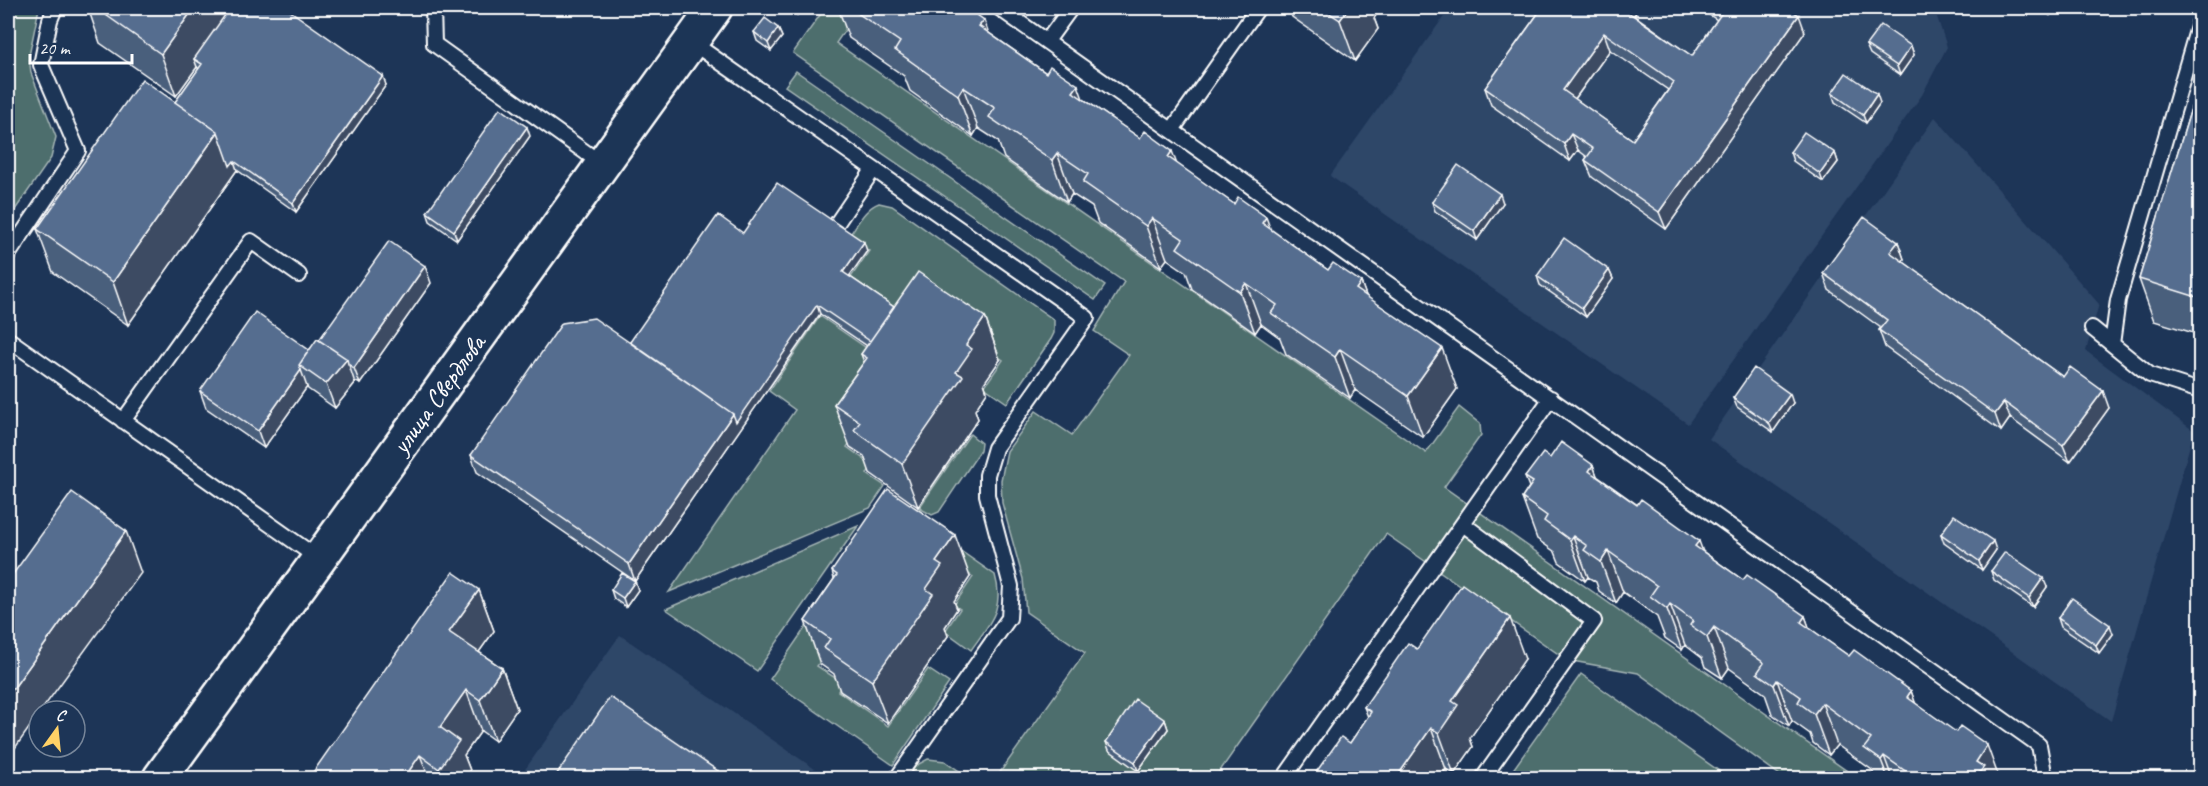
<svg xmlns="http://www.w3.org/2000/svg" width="2208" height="786" viewBox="0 0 2208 786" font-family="Caveat,sans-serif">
	<rect width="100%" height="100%" fill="#1d3557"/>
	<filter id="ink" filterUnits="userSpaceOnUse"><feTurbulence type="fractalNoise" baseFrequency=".0167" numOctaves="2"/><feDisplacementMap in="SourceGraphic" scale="12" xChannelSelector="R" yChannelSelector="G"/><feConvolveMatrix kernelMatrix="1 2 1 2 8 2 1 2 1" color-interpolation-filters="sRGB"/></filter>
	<g filter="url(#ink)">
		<path fill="#2e4668" d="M1450,8h484l13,39 -25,48 -234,329 -358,-248z
			M1935,117l164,187 -13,47 108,80 -83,290 -402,-282z
			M620,635l208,143h-309z"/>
		<path fill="#4e6e6d" stroke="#a6b6b6" stroke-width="1.5" d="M8,8h31l-10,48 2,17 25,64 -5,21 -43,62z
			M825,8h35l-24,35 590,410 33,-46 21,17 1,11 -37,52 413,291h-73l-146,-105 -71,-13 -181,-126 -171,244h-219l89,-125 -59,-41 -3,-33 -21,-76 -1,-23 6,-29 29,-40 36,24 57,-80 -35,-24 30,-49 -331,-229z
			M796,71l309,215 -10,14 -310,-214z
			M879,203l13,3 162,114v13l-3,6 -44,64 -23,-16 19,-27 -70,-48 -12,17 -72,-49 20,-29 -20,-15c8,-11 16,-28 30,-33z
			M820,316l74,51 -15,34 -32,46 25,18 -5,9 18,12 -15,22 -201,84 126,-182 -26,-19z
			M970,434l11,9 -1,8 -41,61 -7,3 -13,-7z
			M912,517l83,58c10,34 -5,48 -24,75l-26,-19 15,-22 -6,-4 19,-28 -70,-48 -53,89 -33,48 26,17 -5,8 50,35 40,-57 21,14 -56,82 -123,-86 108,-157z
			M858,526l-101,145 -91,-62z
			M1581,674l148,104h-222z
			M928,759l17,2 24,17h-62l8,-12z"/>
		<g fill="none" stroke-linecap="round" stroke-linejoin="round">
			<defs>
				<path id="service" d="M433,8l1,36 168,120
					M999,8l1040,737 6,33
					M690,41l397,277 -92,130 -8,27v20l24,91 -2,32 -112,160
					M1047,41l24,-33
					M1172,130l86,-122
					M837,223l36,-53
					M8,255l70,-104 -37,-86 9,-45 5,-12
					M2092,328l58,47 50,16
					M8,339l311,220
					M2112,344l6,-44 82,-280
					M123,421l128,-180 48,34
					M1463,524l131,97 -111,157
					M1284,778l267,-380"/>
				<path id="secondary" d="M160,778l159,-219 396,-551"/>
			</defs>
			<use href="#service" stroke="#fff" stroke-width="18"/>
			<use href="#secondary" stroke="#fff" stroke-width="38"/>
			<use href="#service" stroke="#1d3557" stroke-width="14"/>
			<use href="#secondary" stroke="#1d3557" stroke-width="33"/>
		</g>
		<path fill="#495e7b" stroke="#fff" stroke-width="1.5" fill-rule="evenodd" d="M88,8h198l100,77 -90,127 -59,-42 -109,155 -75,-53 -16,-43 138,-127 24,-33 -2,-2 -21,29 -76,-53z
			M788,8h14l-5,7z
			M838,8h129l22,25 339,237 33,12 5,14 91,93 -34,48 -68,-47 -5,8 -64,-44 -6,-16 -19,-14 -6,9 -63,-44 -6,-17 -19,-13 -6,8 -63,-44 -6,-16 -20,-13 -5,8 -63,-44 -6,-17 -20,-13 -5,8 -63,-45 -6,-15 -55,-38z
			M1289,8h92l-7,10 4,11 -23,32 -63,-44z
			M1542,8h97l-5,7 58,41 25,-36 -18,-12h89l17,24 -139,197 -74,-52 -7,-17 2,-3 -9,-7 -8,11 -79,-56 -6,-17zM1610,50l58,40 -35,50 -58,-41z
			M2030,8h23l-3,7z
			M778,28l4,9 -11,14 -14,-10 -3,-9z
			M1866,45l45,1 3,9 -14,20 -30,-21z
			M2200,79v256l-46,-14 -15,-42z
			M1832,93l48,10 -14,20 -31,-21z
			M530,136l-73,104 -27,-19 -3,-9z
			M1790,152l45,1 3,9 -15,20 -30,-21z
			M1432,202l71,1 -26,37 -42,-29z
			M743,233l124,18 -18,25 45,31 91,10 15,43 -16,23 3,9 -12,18 3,9 -60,88 -48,-34 -6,-17 -14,-9 -16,-43 30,-42 -3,-8 6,-8 -47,-32 -185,267 -158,-109 -6,-17 159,-113z
			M1898,242l6,17 -2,2 161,116 46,31 -39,54 -60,-44 -9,13 -116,-84 -6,-17 2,-2 -52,-38 -6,-17z
			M1609,270l4,9 -27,38 -46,-32 -3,-9z
			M431,283l-71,101 -5,-3v2l-20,25 -27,-19 -1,-2 -43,61 -58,-40 -6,-17 109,-41 10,-10z
			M1733,398l60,5 -20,29 -36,-25z
			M1550,458l43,7 4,11 146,104 62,36 4,12 40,28 62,35 4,12 84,75h-124l-3,-8 -35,-25 -8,10 -16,-12 -3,-9 -18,-13 -3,5 -17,-12 -7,-20 -36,-26 -7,10 -17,-11 -3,-9 -17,-13 -3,5 -17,-12 -8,-21 -34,-25 -7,11 -17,-12 -3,-9 -8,-5 -3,4 -26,-19 -4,-10 -18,-13 -15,-41 7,-11 -4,-10z
			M1941,534l55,16 -14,20 -38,-27z
			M832,571l138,6 -16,24 3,8 -12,18 3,9 -60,87 -48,-32 -6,-17 -14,-10 -15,-43 29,-42z
			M1991,571l56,16 -14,20 -39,-27z
			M635,581l3,9 -12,17 -12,-8 -3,-9z
			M479,590l15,41 -15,21 23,16 15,41 -22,32 -14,-10 -17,24 9,23h-164z
			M2058,618l55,16 -14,19 -38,-26z
			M1417,649l108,10 -55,79 3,9 -19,27 -8,-5 -6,9h-128l38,-35 18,-26 -4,-10z
			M1165,720l3,9 -30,42 -29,-21 -3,-8z"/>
		<path fill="#3c4c64" stroke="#fff" stroke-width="1.5" d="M194,8h46l-46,51 3,8 -21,29 -15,-42z
			M795,8h7l-5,7z
			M1349,8h32l-7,10 4,11 -23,32 -15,-41z
			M1622,8h17l-11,16z
			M2047,8h6l-3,7z
			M1799,15l6,17 -139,197 -7,-17z
			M984,20l15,41 -20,-35z
			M778,28l4,9 -11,14 -3,-8z
			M1604,33l6,17 -41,57 -6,-17z
			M1911,46l3,9 -14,20 -3,-9z
			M383,76l3,9 -90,127 -3,-9z
			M1078,85l15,42 -20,-35z
			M963,87l15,41 -5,8 -15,-41z
			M1877,94l3,9 -14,20 -3,-8z
			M527,127l3,9 -73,104 -3,-9z
			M218,132l16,29 3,9 -109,155 -15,-43z
			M1571,134l7,16 -8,11 -6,-17z
			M1172,151l15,41 -19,-35z
			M1057,153l15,41 -5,8 -15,-42z
			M1835,153l3,9 -15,20 -3,-8z
			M1500,194l3,9 -26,37 -3,-9z
			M1266,217l15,41 -19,-35z
			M1152,218l15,41 -6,8 -15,-41z
			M864,242l3,9 -21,30 -3,-9z
			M1898,242l6,17 -8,10 -6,-17z
			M425,266l6,17 -71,101 -6,-16z
			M1609,270l4,9 -27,38 -4,-9z
			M1361,282l15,41 -20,-34z
			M1246,283l15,41 -6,9 -15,-41z
			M817,305l3,9 -185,267 -6,-17 104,-150z
			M985,317l15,43 -16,23 3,9 -12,18 3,9 -60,88 -16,-43 64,-119z
			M1442,348l15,41 -34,48 -15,-41z
			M1340,349l15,41 -5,8 -15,-41z
			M347,359l8,24 -20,25 -9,-24z
			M301,370l6,17 -43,61 -6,-17z
			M2103,391l6,17 -39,54 -7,-17z
			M1790,394l3,9 -20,29 -4,-9z
			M2004,402l6,16 -9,13 -6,-17z
			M1593,465l15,41 -19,-35z
			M126,531l15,42 -100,138h-2v3l-31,44v-62z
			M955,535l15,42 -16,24 3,8 -12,18 3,9 -60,87 -16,-42 54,-92 10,-27z
			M1573,536l15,41 -3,4 -15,-41z
			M1699,541l15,41 -19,-36z
			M1993,541l3,9 -14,20 -3,-9z
			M1608,551l15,41 -7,11 -15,-41z
			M2043,578l4,9 -14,20 -4,-9z
			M635,581l3,9 -12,17 -3,-9z
			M479,590l15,41 -30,42 -15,-41z
			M1670,604l15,41 -3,5 -15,-41z
			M1805,616l15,41 -19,-35z
			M1510,618l15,41 -55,79 3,9 -19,27 -15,-41 13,-32z
			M2110,625l3,9 -14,19 -3,-8z
			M1714,627l15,41 -7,10 -15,-41z
			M502,668l15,41 -22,32 -15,-41z
			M1777,680l15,41 -3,5 -15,-41z
			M466,690l15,41 -17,24 9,23h-30l-4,-9 1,-42z
			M1911,691l15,41 -19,-35z
			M1822,703l15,42 -8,10 -15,-41z
			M1165,720l3,9 -30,42 -3,-9z
			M1431,728l15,41 -6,9h-44z
			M1987,745l12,33h-24l1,-16z
			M420,755l9,23h-25z
			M1884,756l8,22h-4l-7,-18z
			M718,771l3,7h-8z"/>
		<path fill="#556d8f" stroke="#fff" stroke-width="1.5" fill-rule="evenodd" d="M96,8h98l-33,46z
			M230,8h56l97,68 -90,127 -59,-42 -4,5 -12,-34 -43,-30 27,-38 -8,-5z
			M850,8h117l17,12 -5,6 67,47 4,-7 28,19 -5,7 67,46 5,-7 27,20 -4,6 66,47 4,-7 28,20 -4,6 66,47 5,-7 28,19 -5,7 86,59 -34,48 -68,-47 -5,8 -64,-44 6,-8 -31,-22 -6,9 -63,-44 6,-9 -31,-21 -6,8 -63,-44 5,-8 -31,-21 -5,7 -63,-43 6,-9 -32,-21 -5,8 -63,-45 5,-8z
			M1322,8h27l-9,12z
			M1542,8h80l70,48 31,-45 -6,-3h71l11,7 -140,197 -74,-52 8,-11 -22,-15 -7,10 -79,-56zM1604,33l70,49 -41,58 -70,-50z
			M765,18l13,10 -10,15 -14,-11z
			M1881,25l30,21 -14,20 -31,-21z
			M1846,73l31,21 -14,21 -31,-22z
			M142,79l76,53 -105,150 -76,-53z
			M2200,79v219l-61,-19z
			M500,108l27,19 -73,104 -27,-19z
			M1804,132l31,21 -15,21 -30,-22z
			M1458,165l42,29 -26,37 -42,-29z
			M777,183l87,59 -21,30 51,35 -24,34 -53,-36 -81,117 -3,-8 -103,-72 88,-127 25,18z
			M1864,217l34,25 -8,10 173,125 7,-10 33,24 -40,54 -59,-43 -9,12 -116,-84 8,-10 -64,-47z
			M1564,238l45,32 -27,38 -45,-32z
			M389,241l36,25 -71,102 -6,-4 -1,-5 -28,-19z
			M918,272l67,45 -19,28 6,4 -16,23 7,4 -61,88 -48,-34 6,-8 -26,-18 33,-46 -6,-4z
			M255,312l54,38 -10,15 2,5 -43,61 -58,-40z
			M594,318l139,96 -104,150 -158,-109 91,-132z
			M317,339l30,20 -21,25 -27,-19z
			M1754,368l36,26 -21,29 -36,-25z
			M1561,442l32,23 -4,6 48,34 4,-6 58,42 -4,5 48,34 4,-5 58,41 -4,6 48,34 5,-6 57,41 -4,6 49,35 4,-6 27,19 -11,17 8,5 -9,11h-68l-2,-1 3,-4 -24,-17 -3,4 -17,-12 7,-9 -49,-36 -8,11 -16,-12 3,-5 -24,-17 -3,5 -17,-12 7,-10 -50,-36 -7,10 -17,-12 3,-4 -23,-17 -3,5 -17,-13 7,-10 -49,-35 -7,11 -17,-12 3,-4 -14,-10 -3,4 -26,-19 3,-5 -25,-18 11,-16 -8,-5 18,-24 7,5z
			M888,489l67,46 -19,27 6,4 -16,23 7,5 -61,87 -48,-33 6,-9 -25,-18 32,-46 -5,-4z
			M72,492l54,39 -118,165v-115z
			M1954,515l39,26 -14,20 -38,-27z
			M2005,552l38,26 -14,20 -38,-27z
			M453,572l26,18 -30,42 53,36 -22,32 -14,-10 -26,37 19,14 -20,28 -19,-14 -16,23h-95z
			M622,573l13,8 -12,17 -12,-8z
			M1462,584l48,34 -58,83 6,4 -19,28 -8,-5 -35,50h-84l29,-41 9,6 21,-31 -7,-5 44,-64 9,6z
			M2072,598l38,27 -14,20 -38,-27z
			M610,697l108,74 -5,7h-159z
			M1135,699l30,21 -30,42 -29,-20z"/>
	</g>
	<g text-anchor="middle" stroke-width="4.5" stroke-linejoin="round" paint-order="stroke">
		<g font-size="26" fill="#fff" stroke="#1d3557">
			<text transform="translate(438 394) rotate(-54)" y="9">улица Свердлова</text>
		</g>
	</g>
	<rect width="2208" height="786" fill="none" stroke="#1d3557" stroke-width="30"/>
	<rect x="15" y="15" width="2178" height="756" fill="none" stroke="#fff" stroke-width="2" filter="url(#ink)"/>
	<g transform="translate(57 729) rotate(15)"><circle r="28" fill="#1d3557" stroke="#77869a" stroke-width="1.5"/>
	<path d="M0-4.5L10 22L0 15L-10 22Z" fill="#ffd166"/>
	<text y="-9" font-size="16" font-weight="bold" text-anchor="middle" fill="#ffffff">С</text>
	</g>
	<path d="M30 54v9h102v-9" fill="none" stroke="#ffffff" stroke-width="3"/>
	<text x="39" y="54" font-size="18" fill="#ffffff" stroke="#1d3557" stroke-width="4.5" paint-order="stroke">20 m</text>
</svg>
